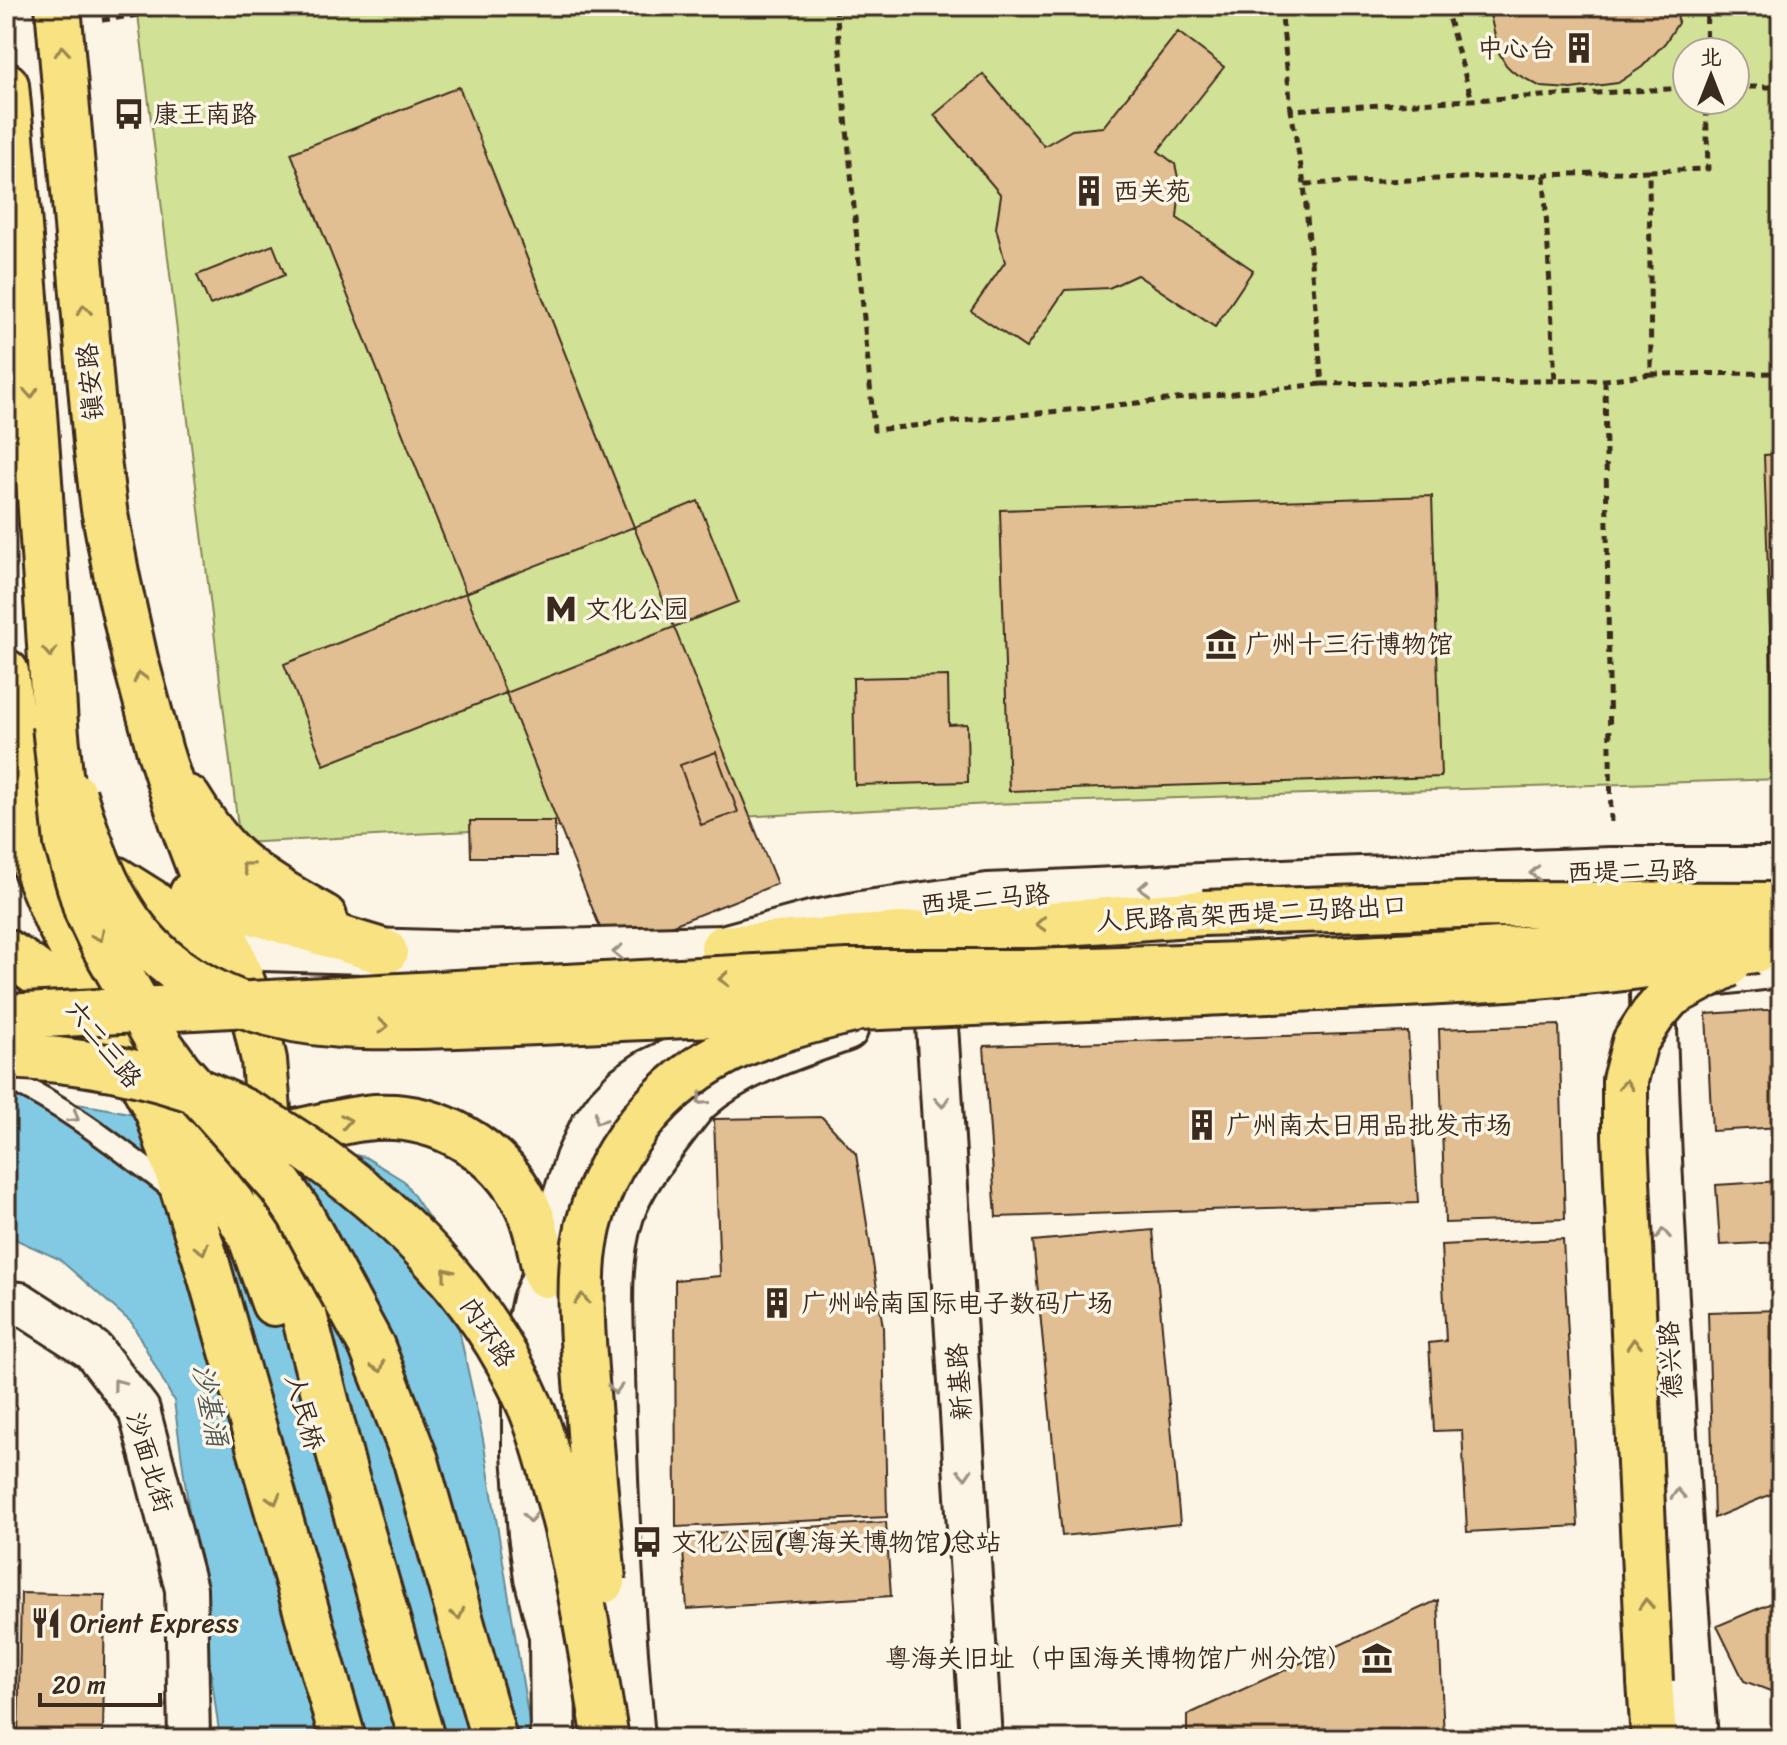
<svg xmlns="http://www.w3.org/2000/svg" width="1787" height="1745" viewBox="0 0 1787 1745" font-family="Sriracha,'LXGW WenKai TC',sans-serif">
	<rect width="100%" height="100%" fill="#fcf5e5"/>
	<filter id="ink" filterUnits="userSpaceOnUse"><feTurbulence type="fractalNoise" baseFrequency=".0125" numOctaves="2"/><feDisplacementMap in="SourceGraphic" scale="16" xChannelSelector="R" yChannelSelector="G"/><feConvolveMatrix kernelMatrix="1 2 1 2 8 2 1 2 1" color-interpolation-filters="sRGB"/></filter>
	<g filter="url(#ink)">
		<path fill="#d1e296" stroke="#86865a" stroke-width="2" fill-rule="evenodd" d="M137,6h1644v773l-790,25 -751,39zM1687,52h48v48h-48z"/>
		<path fill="#82cae3" stroke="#668a94" stroke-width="2" d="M6,1094l91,13 268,50 39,24 33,49 46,209 49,300h-312l-46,-338 -42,-78 -73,-64 -53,-24z"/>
		<path fill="#e2bf93" stroke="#3b2a1e" stroke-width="2" d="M1488,6h189l1,17 -13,20 -23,24 -24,16 -47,6 -30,-2 -28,-15 -7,-7 -7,-12z
			M1178,32l46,35 -66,84 17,13 5,23 -3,31 76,52 -38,57 -78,-52 -28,13 -44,2 -39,58 -55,-37 34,-49 -9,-34 5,-33 -67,-80 49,-41 61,72 28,-16 31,-3z
			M459,87l175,440 -168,66 -175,-440z
			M273,245l12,30 -75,30 -13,-30z
			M1781,454v320l-6,1 -11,-320z
			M1432,496l9,281 -432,14 -9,-281z
			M698,501l40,101 -64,25 -40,-100z
			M466,593l40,100 -182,72 -40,-101z
			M674,627l103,257 -168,66 -103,-257z
			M948,676l1,49 18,-1 1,58 -113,3 -2,-107z
			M716,752l22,60 -37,13 -21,-60z
			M470,821h85v36h-84z
			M1781,1009v118l-69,4 -6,-117z
			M1559,1025l6,194 -120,4 -6,-194z
			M1408,1032l10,171 -422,14 -12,-171z
			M822,1117l34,37 27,173 4,190 -211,10 -1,-247 45,-4 -6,-157z
			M1781,1181v61l-61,3 -4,-60z
			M1153,1230l27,294 -118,12 -29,-295z
			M1563,1239l15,287 -111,6 -5,-102 -28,1 -5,-88 17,-2 -5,-96z
			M1781,1310v58l-10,1 1,28h9v37h-8l1,59 -60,25 -6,-206z
			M6,1358l7,1 -4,97h-3z
			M886,1522l5,74 -204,13 -5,-74z
			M21,1593l84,2 -2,144 -85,-1z
			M1781,1599v96l-37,-14 -27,-55z
			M1438,1600l6,139h-257v-24z"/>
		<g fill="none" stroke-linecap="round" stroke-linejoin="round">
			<defs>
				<path id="lane" d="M6,1078c62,29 115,72 169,113"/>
				<path id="street" d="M937,1025l44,714
					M6,1302l14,1 73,47 46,60 47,179 3,150
					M634,1739c-11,-122 -18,-246 -20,-368 -1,-51 -7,-107 9,-156 11,-34 37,-64 58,-92 6,-7 12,-17 19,-23 41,-36 97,-52 147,-70"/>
				<path id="secondary" d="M1712,973l69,-8
					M1653,995c7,248 24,496 42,744
					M146,1039c-5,-34 -5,-76 33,-90 6,-2 13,-2 20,-3l268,8 256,-6 92,-25 46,-9 127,-18 318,-15 305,-11h170
					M548,1289c9,71 21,143 21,214
					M553,1739l-1,-103 -15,-59 -6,-43 -6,-80v-107l10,-47 11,-25 11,-50 21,-66 14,-30 16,-22 19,-20 22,-15 44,-21 37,-8"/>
				<path id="primary" d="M58,6l38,437 8,66 13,69 18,81 25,93 24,75 69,184 11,49 10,127 7,38 63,246 78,268
					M6,672l18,146 9,44 24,58 101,192 47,145 138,482
					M188,798c12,20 26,39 42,56 24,24 64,46 94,63
					M82,872l33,7 35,22 27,22 22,23 29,46
					M192,894l19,5 174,53
					M723,948l480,-35
					M6,952c37,22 67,49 95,81
					M173,1130l59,74 18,31 24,68
					M270,1137c32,-5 63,-15 95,-19 69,-8 135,29 164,92 9,20 12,44 17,65
					M1650,1682l4,57"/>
				<path id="highway" d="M6,85c21,213 36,426 49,640
					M345,1297l27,50 44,114 78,278"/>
			</defs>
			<use href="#lane" stroke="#3b2a1e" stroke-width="26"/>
			<use href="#street" stroke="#3b2a1e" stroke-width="46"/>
			<use href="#secondary" stroke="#3b2a1e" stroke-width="50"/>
			<use href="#primary" stroke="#3b2a1e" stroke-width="50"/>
			<use href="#highway" stroke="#3b2a1e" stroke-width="50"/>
			<path stroke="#3b2a1e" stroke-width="5" stroke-dasharray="8 6" stroke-linecap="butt" d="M836,6l38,424 448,-46
				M1281,6l10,104
				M1445,6l27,94
				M102,20l106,-14
				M1706,52l1,-46
				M1735,87h46
				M1649,171l-345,13 18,200 283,-4 46,-6 -2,-203 59,-2 -2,-69
				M1544,175l11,206
				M1304,184l-13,-74 396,-22
				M1651,374l130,-1
				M1605,380l6,447"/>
			<use href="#lane" stroke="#fcf5e5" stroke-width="20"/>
			<use href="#street" stroke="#fcf5e5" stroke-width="40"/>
			<use href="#secondary" stroke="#fcf5e5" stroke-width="44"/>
			<use href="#primary" stroke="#f8e281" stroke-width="44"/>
			<use href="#highway" stroke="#f8e281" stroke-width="44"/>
			<defs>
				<path id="primary-bridge" d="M74,795c32,103 61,168 167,209 69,27 142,23 215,21 78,-2 156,-7 234,-10 172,-6 344,-14 515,-22 127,-6 253,-10 379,-21 57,-5 114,-14 171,-22
					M1203,913l291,-9 287,1
					M1650,1682l-25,-546v-56l10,-38 17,-26 18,-21 57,-30"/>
				<path id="highway-bridge" d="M55,725l12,118 20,68 15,32 59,103 18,25 102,115 19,28 45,83
					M6,1017l842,-45h185l206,-7 298,-17 244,-18
					M6,1056c69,3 137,14 202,39 40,16 80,40 115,66 90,65 164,144 208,247 10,24 17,50 24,75 24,84 36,170 51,256
					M603,1581c-5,-58 -11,-117 -15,-176 -4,-48 -9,-97 -5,-146 8,-86 67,-168 143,-207 38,-20 85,-32 127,-42"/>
			</defs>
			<use href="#primary-bridge" stroke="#3b2a1e" stroke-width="50" stroke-linecap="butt"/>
			<use href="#highway-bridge" stroke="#3b2a1e" stroke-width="50" stroke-linecap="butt"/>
			<use href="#primary-bridge" stroke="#f8e281" stroke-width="44"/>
			<use href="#highway-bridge" stroke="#f8e281" stroke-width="44"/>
		</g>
		<defs><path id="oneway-chevron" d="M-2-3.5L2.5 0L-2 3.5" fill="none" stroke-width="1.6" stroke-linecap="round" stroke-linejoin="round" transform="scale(2)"/></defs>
		<g stroke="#9a8650">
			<use href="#oneway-chevron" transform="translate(62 51) rotate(-95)"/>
			<use href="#oneway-chevron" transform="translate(84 310) rotate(-95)"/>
			<use href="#oneway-chevron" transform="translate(31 393) rotate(86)"/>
			<use href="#oneway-chevron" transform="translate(50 652) rotate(87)"/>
			<use href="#oneway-chevron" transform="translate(140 677) rotate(-105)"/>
			<use href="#oneway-chevron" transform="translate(247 867) rotate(-143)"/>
			<use href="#oneway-chevron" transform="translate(1041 924) rotate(176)"/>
			<use href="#oneway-chevron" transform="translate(99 936) rotate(63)"/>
			<use href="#oneway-chevron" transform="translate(724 979) rotate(177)"/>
			<use href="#oneway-chevron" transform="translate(383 1026)"/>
			<use href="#oneway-chevron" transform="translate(1626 1085) rotate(-85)"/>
			<use href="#oneway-chevron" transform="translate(346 1121) rotate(-10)"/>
			<use href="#oneway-chevron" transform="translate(202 1249) rotate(73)"/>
			<use href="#oneway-chevron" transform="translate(447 1273) rotate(-129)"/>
			<use href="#oneway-chevron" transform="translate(582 1299) rotate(-91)"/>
			<use href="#oneway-chevron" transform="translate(1634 1344) rotate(-93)"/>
			<use href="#oneway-chevron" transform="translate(379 1367) rotate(69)"/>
			<use href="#oneway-chevron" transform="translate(274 1499) rotate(74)"/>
			<use href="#oneway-chevron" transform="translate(1646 1604) rotate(-93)"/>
			<use href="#oneway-chevron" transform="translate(458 1614) rotate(74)"/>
		</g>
		<g stroke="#9c9082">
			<use href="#oneway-chevron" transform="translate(1535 873) rotate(178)"/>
			<use href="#oneway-chevron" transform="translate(1144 888) rotate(177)"/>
			<use href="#oneway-chevron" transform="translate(618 952) rotate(179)"/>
			<use href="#oneway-chevron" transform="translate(702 1100) rotate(138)"/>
			<use href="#oneway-chevron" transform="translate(942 1102) rotate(86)"/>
			<use href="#oneway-chevron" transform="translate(74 1117) rotate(33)"/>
			<use href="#oneway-chevron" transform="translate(599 1119) rotate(125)"/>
			<use href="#oneway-chevron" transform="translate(1663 1234) rotate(-93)"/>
			<use href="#oneway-chevron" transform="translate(118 1384) rotate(-127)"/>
			<use href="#oneway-chevron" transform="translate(615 1389) rotate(89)"/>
			<use href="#oneway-chevron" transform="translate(965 1474) rotate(86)"/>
			<use href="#oneway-chevron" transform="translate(1678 1494) rotate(-93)"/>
			<use href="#oneway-chevron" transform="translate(530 1517) rotate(86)"/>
		</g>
	</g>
	<defs>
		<symbol id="building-bare" viewBox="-9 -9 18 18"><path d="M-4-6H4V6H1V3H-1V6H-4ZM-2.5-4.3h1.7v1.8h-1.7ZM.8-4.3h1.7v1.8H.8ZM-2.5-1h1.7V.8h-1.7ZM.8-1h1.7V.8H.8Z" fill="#3b2a1e" stroke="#fcf5e5" stroke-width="2.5" paint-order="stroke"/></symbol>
		<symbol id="bus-bare" viewBox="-9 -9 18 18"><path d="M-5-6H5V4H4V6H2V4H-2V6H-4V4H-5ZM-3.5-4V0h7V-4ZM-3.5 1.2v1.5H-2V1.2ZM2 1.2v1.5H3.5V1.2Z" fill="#3b2a1e" stroke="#fcf5e5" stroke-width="2.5" paint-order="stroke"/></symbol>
		<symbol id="metro-bare" viewBox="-9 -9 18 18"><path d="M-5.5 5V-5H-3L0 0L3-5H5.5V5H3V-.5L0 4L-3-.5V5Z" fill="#3b2a1e" stroke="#fcf5e5" stroke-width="2.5" paint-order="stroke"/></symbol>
		<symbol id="museum-bare" viewBox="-9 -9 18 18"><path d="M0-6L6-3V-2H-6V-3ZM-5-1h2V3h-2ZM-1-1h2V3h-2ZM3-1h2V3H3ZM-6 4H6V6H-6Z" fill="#3b2a1e" stroke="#fcf5e5" stroke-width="2.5" paint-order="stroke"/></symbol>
		<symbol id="restaurant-bare" viewBox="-9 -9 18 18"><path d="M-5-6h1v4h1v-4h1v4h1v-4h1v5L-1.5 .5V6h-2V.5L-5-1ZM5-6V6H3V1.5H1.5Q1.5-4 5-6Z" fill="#3b2a1e" stroke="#fcf5e5" stroke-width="2.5" paint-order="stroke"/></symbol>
	</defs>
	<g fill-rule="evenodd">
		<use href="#building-bare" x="1557" y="26" width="44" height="44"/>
		<use href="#bus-bare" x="107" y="92" width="44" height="44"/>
		<use href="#building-bare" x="1067" y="169" width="44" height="44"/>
		<use href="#metro-bare" x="539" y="587" width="44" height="44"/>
		<use href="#museum-bare" x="1199" y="622" width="44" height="44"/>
		<use href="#building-bare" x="1180" y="1103" width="44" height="44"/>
		<use href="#building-bare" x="755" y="1281" width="44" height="44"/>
		<use href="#bus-bare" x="625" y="1520" width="44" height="44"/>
		<use href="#restaurant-bare" x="24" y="1601" width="44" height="44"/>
		<use href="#museum-bare" x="1355" y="1636" width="44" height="44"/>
	</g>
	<g text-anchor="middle" stroke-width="7" stroke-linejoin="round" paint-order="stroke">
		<g font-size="26" fill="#3b2a1e" stroke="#fcf5e5" text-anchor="start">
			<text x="1555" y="57" text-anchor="end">中心台</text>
			<text x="153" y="123">康王南路</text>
			<text x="1113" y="200">西关苑</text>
			<text x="585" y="618">文化公园</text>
			<text x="1245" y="653">广州十三行博物馆</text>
			<text x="1226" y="1134">广州南太日用品批发市场</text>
			<text x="801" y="1312">广州岭南国际电子数码广场</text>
			<text x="671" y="1551">文化公园(粤海关博物馆)总站</text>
			<text x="70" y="1632">Orient Express</text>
			<text x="1353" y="1667" text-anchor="end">粤海关旧址（中国海关博物馆广州分馆）</text>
		</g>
		<g font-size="26" fill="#3b2a1e" stroke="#fcf5e5">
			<text transform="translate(90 382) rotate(-95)" y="9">镇安路</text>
			<text transform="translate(1632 871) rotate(-1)" y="9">西堤二马路</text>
			<text transform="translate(985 899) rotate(-5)" y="9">西堤二马路</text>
			<text transform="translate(1252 913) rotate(-3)" y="9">人民路高架西堤二马路出口</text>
			<text transform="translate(104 1044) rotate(51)" y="9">六二三路</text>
			<text transform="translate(488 1332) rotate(57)" y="9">内环路</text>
			<text transform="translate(1670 1360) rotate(-93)" y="9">德兴路</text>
			<text transform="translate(959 1382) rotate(-94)" y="9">新基路</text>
			<text transform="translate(305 1412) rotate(74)" y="9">人民桥</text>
			<text transform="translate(150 1462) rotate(73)" y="9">沙面北街</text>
		</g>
		<g font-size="28" font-style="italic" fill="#505a59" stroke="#fcf5e5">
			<text transform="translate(211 1405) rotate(79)" y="10">沙基涌</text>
		</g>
	</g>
	<rect width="1787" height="1745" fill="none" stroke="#fcf5e5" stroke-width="32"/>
	<rect x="16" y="16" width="1755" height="1713" fill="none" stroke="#3b2a1e" stroke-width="3" filter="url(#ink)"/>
	<g transform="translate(1711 76)"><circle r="38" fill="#fcf5e5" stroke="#afa495" stroke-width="2"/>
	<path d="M0-6L14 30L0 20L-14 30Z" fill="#3b2a1e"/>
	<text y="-12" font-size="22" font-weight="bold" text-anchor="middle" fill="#3b2a1e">北</text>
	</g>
	<path d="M40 1693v12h120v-12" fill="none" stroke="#3b2a1e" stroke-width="4"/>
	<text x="52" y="1693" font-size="24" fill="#3b2a1e" stroke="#fcf5e5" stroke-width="6" paint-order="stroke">20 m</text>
</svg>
